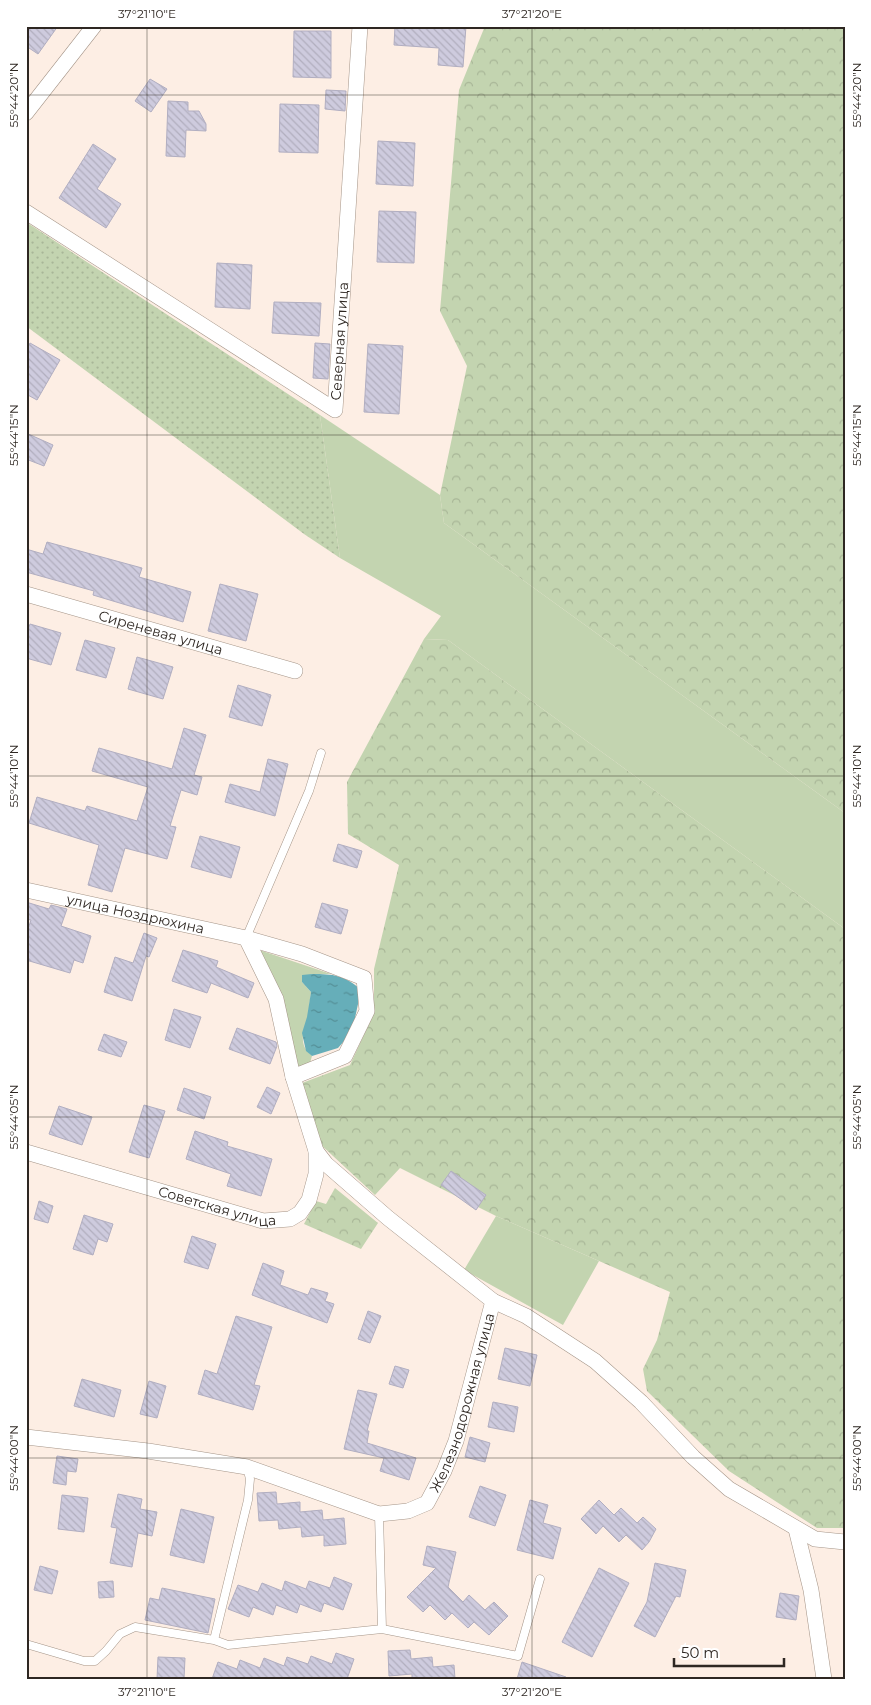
<svg xmlns="http://www.w3.org/2000/svg" width="871" height="1705" viewBox="0 0 871 1705" font-family="Montserrat,sans-serif">
	<defs>
		<pattern id="forest-crowns" width="20" height="18" patternUnits="userSpaceOnUse" patternTransform="scale(1.25)"><rect width="20" height="18" fill="#c3d4b0"/><path d="M2 6a3 3 0 1 1 6 0M12 15a3 3 0 1 1 6 0" fill="none" stroke="#a8b697"/></pattern>
		<pattern id="garden-dots" width="8" height="8" patternUnits="userSpaceOnUse" patternTransform="scale(1.25)"><rect width="8" height="8" fill="#c3d4b0"/><path d="M2 2h.1M6 6h.1" fill="none" stroke="#a8b697" stroke-width="1.8" stroke-linecap="round"/></pattern>
		<pattern id="water-ripples" width="26" height="14" patternUnits="userSpaceOnUse" patternTransform="scale(1.25)"><rect width="26" height="14" fill="#66aeb9"/><path d="M2 4q2-2 4 0t4 0M15 11q2-2 4 0t4 0" fill="none" stroke="#548e96"/></pattern>
		<pattern id="building-back-hatch" width="6" height="6" patternUnits="userSpaceOnUse" patternTransform="scale(1.25)"><rect width="6" height="6" fill="#cecbde"/><path d="M-1 5l2 2M0 0l6 6M5-1l2 2" fill="none" stroke="#b1aebe"/></pattern>
	</defs>
	<rect width="100%" height="100%" fill="#fdeee4"/>
	<path fill="#c3d4b0" d="M320,415l120,80 4,28 401,290v116l-397,-289 -24,-1 17,-23 -101,-58z
		M253,948l78,26h-19l-10,8 9,10c-1,8 -2,16 -3,24 -4,15 -11,28 4,40l-2,7 -12,4z
		M496,1216l103,45 -36,64 -99,-55z"/>
	<path fill="url(#forest-crowns)" d="M485,26h360v787l-401,-290 -4,-28 27,-129 -27,-55 19,-221z
		M424,639l24,1 397,289v599h-28l-88,-57 -82,-80 -4,-22 14,-29 13,-48 -174,-76 -96,-48 -25,27 -56,-52 -17,-60 48,-18 24,-52v-44l25,-104 -51,-31 -1,-52z
		M335,1188l43,35 -17,26 -57,-25 12,-23 10,3z"/>
	<path fill="url(#garden-dots)" d="M26,222l294,193 20,143 -36,-24 -278,-208z"/>
	<path fill="url(#water-ripples)" d="M312,974c21,0 33,1 49,16l-9,42 -14,16 -26,8 -6,-5 -4,-18 5,-16 4,-25 -9,-10v-7z"/>
	<path fill="url(#building-back-hatch)" stroke="#b1aec1" d="M31,26h27l-20,28 -12,-8v-13z
		M395,26h71l-3,41 -25,-2 1,-17 -45,-3z
		M294,31h37v47l-38,-1z
		M150,79l17,10 -16,23 -16,-11z
		M326,90l20,1 -1,20 -20,-2z
		M168,101l20,1v9h11l7,13v7l-20,-1 -1,27 -19,-1z
		M280,104l39,1 -1,48 -39,-1z
		M378,141l37,2 -2,43 -37,-2z
		M93,144l23,15 -19,30 24,15 -15,24 -47,-30z
		M379,211l37,1 -2,51 -37,-1z
		M217,263l35,2 -2,44 -35,-2z
		M274,302l47,1 -2,33 -47,-3z
		M30,343l30,17 -23,40 -11,-6v-43z
		M315,343l15,1 -2,35 -15,-1z
		M368,344l35,2 -4,68 -35,-2z
		M26,433l27,12 -9,21 -18,-7z
		M47,542l95,26 -3,9 52,15 -8,30 -90,-27 1,-4 -68,-19v-23l17,5z
		M220,584l38,10 -12,47 -38,-10z
		M30,624l31,9 -10,32 -25,-7v-22z
		M85,640l30,8 -9,30 -30,-8z
		M137,657l36,10 -10,32 -35,-10z
		M238,685l33,10 -9,31 -33,-9z
		M184,728l22,7 -12,40 8,2 -5,18 -16,-5 -11,36 6,1 -9,32 -42,-11 -13,44 -24,-7 11,-40 -70,-22 8,-26 48,14 2,-5 50,15 11,-34 -56,-16 7,-23 73,21z
		M268,759l20,5 -13,52 -50,-14 5,-18 30,8z
		M200,836l40,11 -9,31 -40,-11z
		M338,844l24,7 -5,17 -24,-7z
		M26,902l23,7 2,-4 16,4 -6,17 30,10 -8,27 -9,-3 -4,13 -44,-13v-25l5,-15 -5,-1z
		M322,903l26,7 -7,24 -26,-7z
		M144,933l13,5 -8,19 -3,-1 -14,45 -28,-9 11,-35 18,6z
		M183,950l35,11 -2,6 38,16 -6,15 -37,-15 -4,10 -35,-12z
		M174,1009l27,8 -11,31 -25,-8z
		M237,1028l39,14 1,4 -7,18 -41,-15z
		M104,1034l23,8 -6,15 -23,-7z
		M267,1087l13,6 -9,21 -14,-7z
		M184,1088l27,9 -7,22 -27,-9z
		M144,1105l21,6 -16,47 -20,-6z
		M59,1106l33,11 -10,28 -33,-11z
		M195,1131l33,11 -1,4 45,13 -11,37 -34,-10 4,-12 -45,-15z
		M451,1171l35,24 -10,15 -35,-25z
		M39,1201l14,5 -5,17 -14,-4z
		M84,1215l29,9 -6,18 -9,-3 -5,16 -20,-6z
		M192,1236l24,8 -8,25 -24,-7z
		M263,1263l21,8 -4,14 28,10 3,-7 17,5 -3,8 9,3 -7,19 -75,-28z
		M368,1311l13,5 -11,27 -12,-4z
		M236,1316l36,11 -18,58 6,1 -7,24 -55,-16 7,-24 12,4z
		M505,1348l32,7 -7,31 -32,-7z
		M395,1366l14,4 -6,18 -14,-4z
		M82,1379l39,11 -7,27 -40,-11z
		M149,1381l17,5 -9,32 -17,-4z
		M358,1390l19,4 -10,37h2l-2,12 49,15 -7,22 -29,-9 4,-13 -40,-9z
		M493,1402l25,5 -4,25 -26,-5z
		M470,1437l20,6 -5,19 -20,-5z
		M57,1456l21,3 -2,13 -9,-1 -1,14 -13,-2z
		M480,1486l26,9 -11,31 -26,-9z
		M276,1492l1,12 23,-2v10l22,-2 1,10 21,-2 2,26 -22,2v-11l-22,2 -1,-10 -22,2 -1,-9 -19,1 -2,-28z
		M118,1494l24,5 -2,10 17,3 -5,24 -14,-3 -6,34 -22,-4 7,-35 -6,-1z
		M62,1495l26,3 -4,34 -26,-3z
		M530,1500l18,5 -5,18 18,5 -8,31 -36,-9z
		M599,1500l15,15 7,-7 16,15 6,-6 13,12 -7,13 -7,8 -16,-15 -7,7 -16,-16 -7,8 -15,-15z
		M181,1509l33,8 -10,46 -34,-8z
		M427,1546l29,6 -8,35 15,15 6,-7 16,15 9,-8 14,14 -19,19 -15,-13 -6,6 -16,-15 -7,7 -15,-15 -7,7 -16,-15 29,-29 -13,-3z
		M655,1563l31,7 -6,27 -4,-1 -21,41 -21,-11 13,-24z
		M40,1566l18,5 -6,23 -18,-4z
		M599,1568l30,15 -37,74 -30,-15z
		M334,1577l18,7 -9,26 -19,-7 -3,9 -21,-8 -3,9 -21,-8 -3,10 -20,-8 -4,10 -21,-8 10,-24 20,7 4,-9 20,8 3,-10 21,8 3,-8 21,7z
		M113,1581l1,16 -15,1 -1,-16z
		M162,1588l53,11 -7,34 -63,-13 5,-22 9,2z
		M780,1593l19,3 -3,24 -20,-3z
		M410,1650l1,9 21,-2 1,10 21,-2 1,14h-43v-5l-23,2 -1,-25z
		M336,1653l18,6 -7,20h-135l6,-17 19,7 3,-9 20,8 4,-10 20,8 3,-9 21,7 3,-8 21,8z
		M158,1657l27,1 -1,21h-27z
		M522,1662l44,15 -1,2h-48z"/>
	<g fill="none" stroke-linecap="round" stroke-linejoin="round">
		<defs>
			<path id="lane" d="M246,938l63,-147 12,-38
				M379,1514l3,115 136,27 22,-77
				M214,1640l14,5 154,-16
				M26,1644l58,17h11l11,-10 14,-17 15,-7 79,13 34,-140 2,-21 -3,-12"/>
			<g id="street">
				<path d="M26,113l68,-87"/>
				<path id="s1" d="M26,212l309,198 25,-384"/>
				<path id="s2" d="M26,594l269,77"/>
				<path id="s3" d="M26,890l220,48 56,16 62,24 3,33 -22,45 -52,21"/>
				<path id="s4" d="M26,1152l237,69 27,-2 10,-6 9,-13 7,-26v-23l-23,-74 -17,-78 -30,-61"/>
				<path d="M493,1301l33,15 69,45 46,41 52,55 36,32 86,50 30,3"/>
				<path id="s5" d="M26,1437l122,14 99,16 132,47 29,-3 19,-8 17,-32 12,-30 37,-140 -105,-83 -62,-54 -10,-13"/>
				<path d="M796,1529l15,61 13,89"/>
			</g>
		</defs>
		<use href="#lane" stroke="#a59588" stroke-width="9"/>
		<use href="#street" stroke="#a59588" stroke-width="16"/>
		<use href="#lane" stroke="#fff" stroke-width="8"/>
		<use href="#street" stroke="#fff" stroke-width="15"/>
	</g>
	<path fill="none" stroke="#2e2722" stroke-width="1" stroke-opacity="0.45" d="M147,26v1653M532,26v1653M26,95h819M26,435h819M26,776h819M26,1117h819M26,1458h819"/>
	<g text-anchor="middle" stroke-width="4" stroke-linejoin="round" paint-order="stroke">
		<g font-size="14" fill="#2e2722" stroke="#fff">
			<text dy="5" stroke="none"><textPath href="#s1" startOffset="436">Северная улица</textPath></text>
			<text dy="5" stroke="none"><textPath href="#s2" startOffset="140">Сиреневая улица</textPath></text>
			<text dy="5" stroke="none"><textPath href="#s3" startOffset="112">улица Ноздрюхина</textPath></text>
			<text dy="5" stroke="none"><textPath href="#s4" startOffset="199">Советская улица</textPath></text>
			<text dy="5" stroke="none"><textPath href="#s5" startOffset="520">Железнодорожная улица</textPath></text>
		</g>
	</g>
	<rect width="871" height="1705" fill="none" stroke="#ffffff" stroke-width="55"/>
	<path d="M674 1658v8h110v-8" fill="none" stroke="#2e2722" stroke-width="2.5"/>
	<text x="681" y="1658" font-size="15" fill="#2e2722" stroke="#ffffff" stroke-width="4" paint-order="stroke">50 m</text>
	<rect x="28" y="28" width="816" height="1650" fill="none" stroke="#2e2722" stroke-width="2"/>
	<g font-size="12" text-anchor="middle" fill="#2e2722">
		<text x="147" y="18">37°21'10"E</text>
		<text x="532" y="18">37°21'20"E</text>
		<text transform="translate(14 95) rotate(-90)" y="4">55°44'20"N</text>
		<text transform="translate(857 95) rotate(-90)" y="4">55°44'20"N</text>
		<text transform="translate(14 435) rotate(-90)" y="4">55°44'15"N</text>
		<text transform="translate(857 435) rotate(-90)" y="4">55°44'15"N</text>
		<text transform="translate(14 776) rotate(-90)" y="4">55°44'10"N</text>
		<text transform="translate(857 776) rotate(-90)" y="4">55°44'10"N</text>
		<text transform="translate(14 1117) rotate(-90)" y="4">55°44'05"N</text>
		<text transform="translate(857 1117) rotate(-90)" y="4">55°44'05"N</text>
		<text transform="translate(14 1458) rotate(-90)" y="4">55°44'00"N</text>
		<text transform="translate(857 1458) rotate(-90)" y="4">55°44'00"N</text>
		<text x="147" y="1696">37°21'10"E</text>
		<text x="532" y="1696">37°21'20"E</text>
	</g>
</svg>
